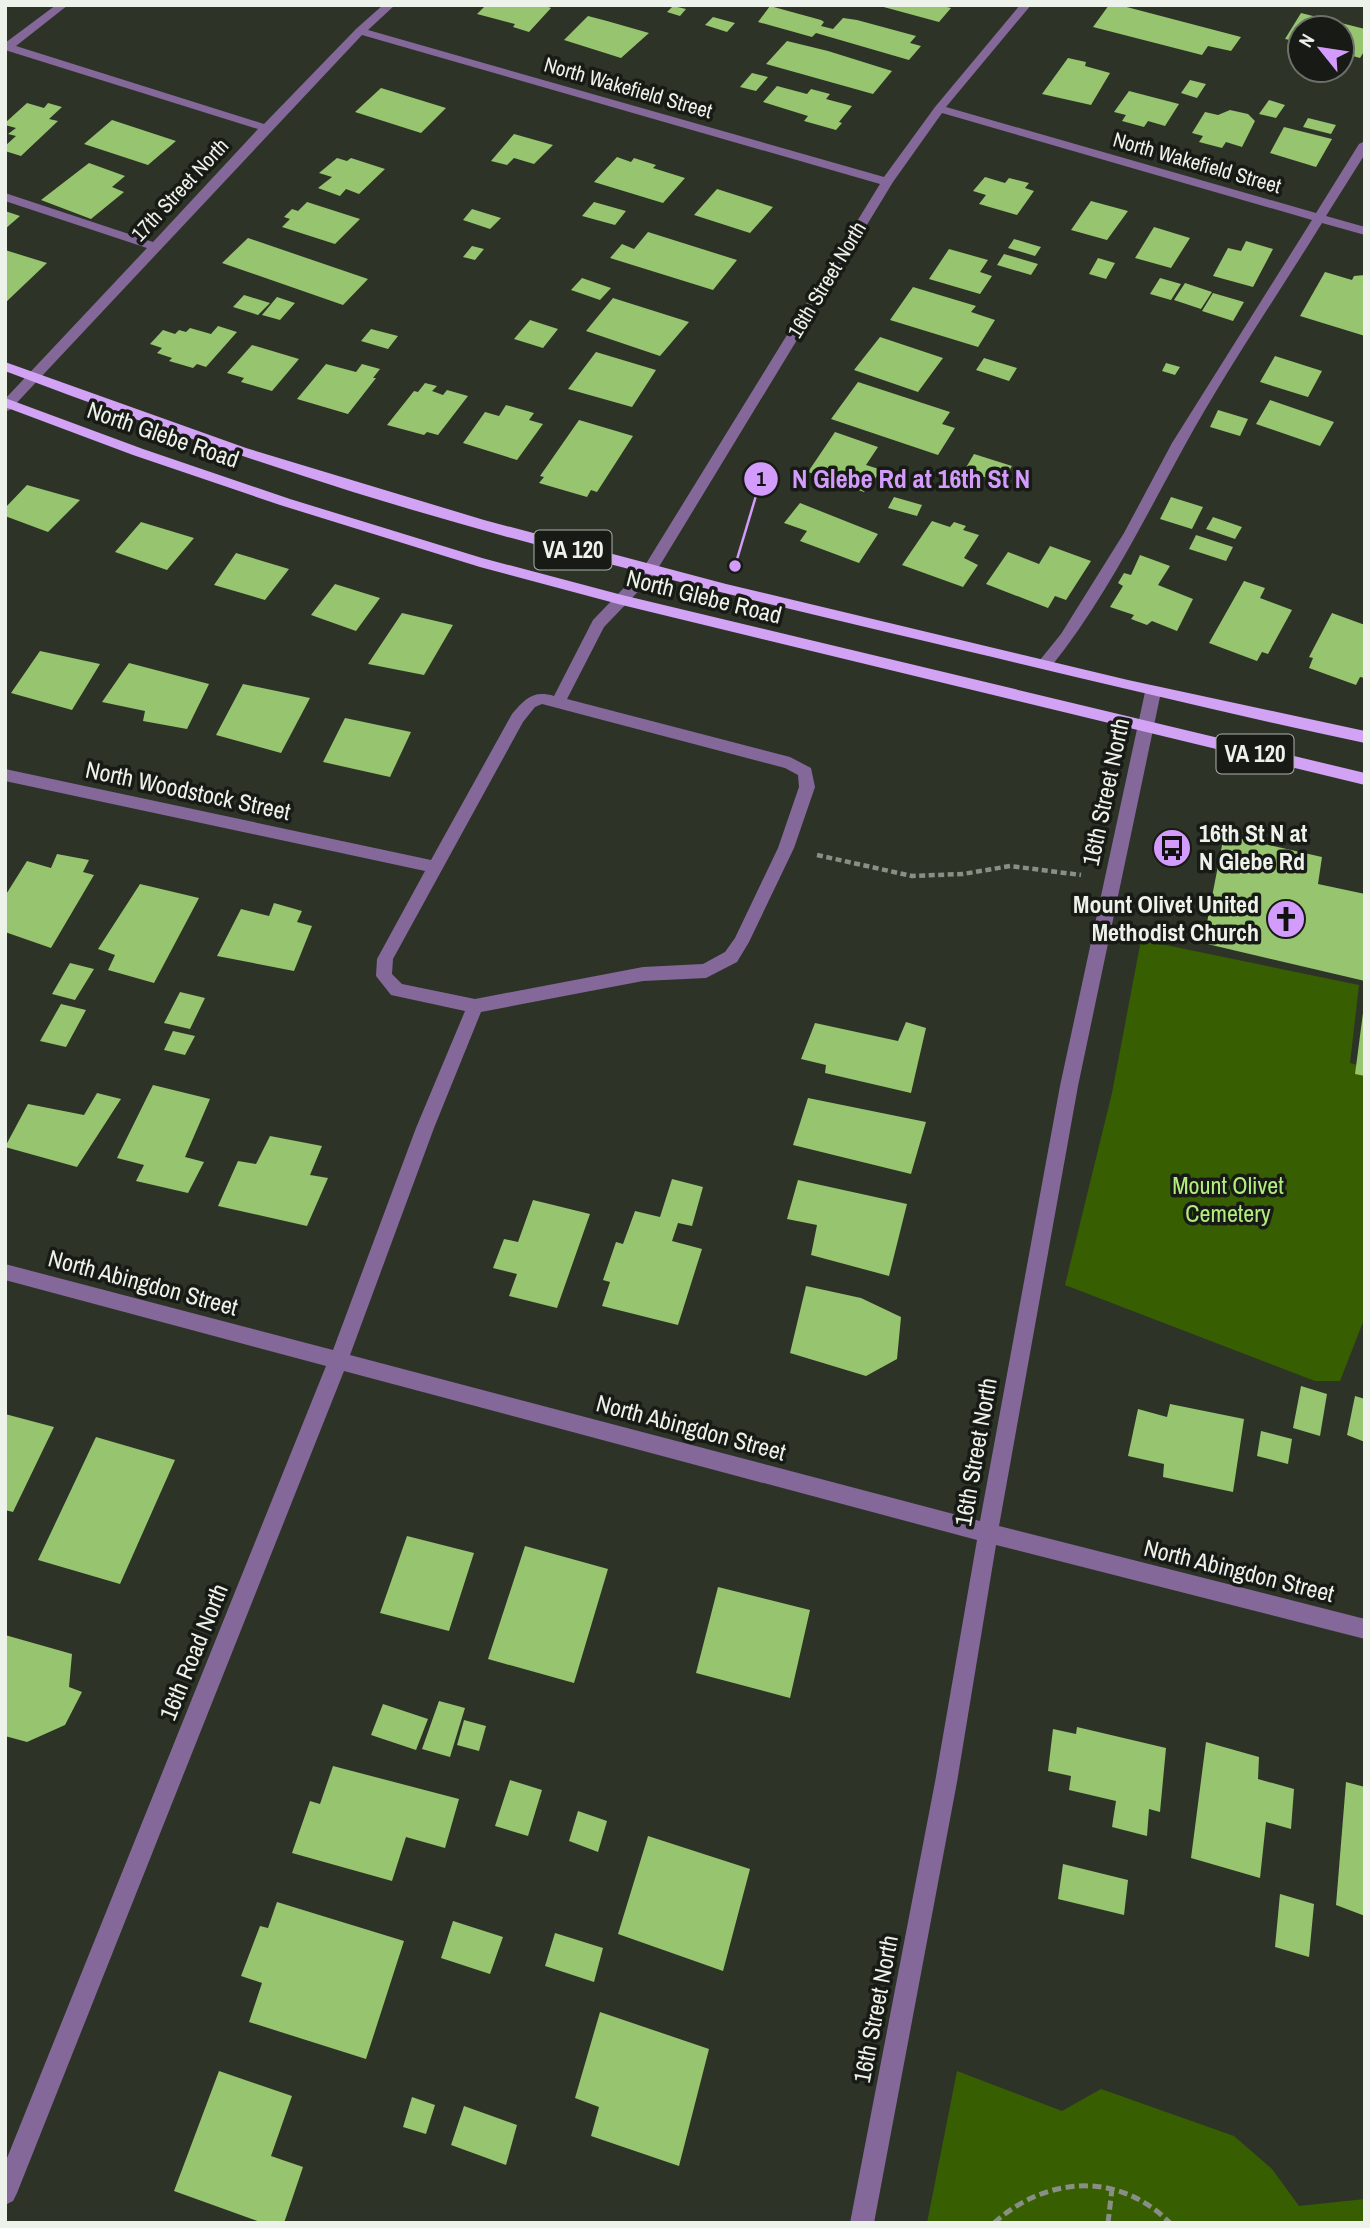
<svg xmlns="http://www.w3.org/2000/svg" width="1370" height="2228" viewBox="0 0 1370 2228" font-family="'Archivo Narrow',sans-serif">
	<rect width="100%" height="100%" fill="#2d3427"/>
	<path fill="#385e02" d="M1141,940l218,45 -9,78 15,4v250l-25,64h-25l-250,-96 47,-192z
		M957,2071l105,40 39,-22 133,47 38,33 27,37 66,-7v24h-438z"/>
	<path fill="#97c46f" d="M486,5h57l8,3 -22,24 -16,-5 2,-3 -38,-10z
		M939,5l12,3 -12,14 -59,-16z
		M1109,5h10l122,32 -10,14 -23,-5 -6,9 -109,-28z
		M673,6l13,3 -6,7 -13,-4z
		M770,6l51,14 3,2 -3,4 12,3 10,-11 14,2 59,16 -6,7 11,3 -12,14 -93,-27 -4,4 -54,-15z
		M1301,13l64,16v21l-5,8 -18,-5v-25h-42v14l-15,-3z
		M588,16l19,5 42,12 -28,25 -57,-18z
		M713,17l22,6 -8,9 -22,-7z
		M787,41l41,10 64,20 -19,23 -107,-30z
		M1068,58l18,4 -1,4 25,7 -19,32 -49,-11z
		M752,73l16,4 -12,14 -16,-4z
		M1190,80l16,4 -9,14 -16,-5z
		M777,86l30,8 4,-5 19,5 -4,5 26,7 -13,16 3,1 -6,7 -32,-9 4,-5 -45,-14z
		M381,88l65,20 -25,25 -66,-21z
		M1129,91l50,13 -14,22 -17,-5 -4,6 -22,-6 4,-6 -12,-3z
		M1269,100l16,5 -9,13 -17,-4z
		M27,103l17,5 4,-5 14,4 -13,12 9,2 -37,35 -16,-5v-5l11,-10 -8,-2 8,-6 -11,-3v-2z
		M1230,110l18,4 7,7 -13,26 -16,-5 -4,6 -23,-6 4,-6 -11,-3 13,-21 13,3z
		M1308,118l28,7 -5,9 -28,-7z
		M112,120l64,21 -28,24 -64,-21z
		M1284,127l48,12 -16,28 -46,-14z
		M514,134l39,11 -19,19 -20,-6 -7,7 -16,-4z
		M617,157l14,5 3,-4 22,7 -3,3 32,10 -22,25 -69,-21z
		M337,158l10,3 4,-3 34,11 -26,25 -13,-5 -6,7 -22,-8 14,-11 -13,-4z
		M89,163l36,13 -13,11 12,5 -33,27 -50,-19z
		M985,177l20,6 4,-5 20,5 -4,5 9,3 -17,24 -38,-11 7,-9 -13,-4z
		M717,189l56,18 -23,26 -56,-18z
		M1091,201l37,10 -21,29 -36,-10z
		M307,202l53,17 -25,25 -53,-17 8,-8 -6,-2 8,-8 6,2z
		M594,202l32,9 -11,14 -33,-9z
		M472,209l29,9 -11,11 -27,-9z
		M5,211l15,5 -15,13z
		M1154,227l36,11 -19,30 -36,-10z
		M648,232l89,28 -24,30 -103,-32 12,-14 12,5z
		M248,238l120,41 -25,26 -121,-42z
		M1014,239l27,8 -6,9 -27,-8z
		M1246,241l27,8 -20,38 -40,-11 15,-28 13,3z
		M472,246l12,3 -9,11 -12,-3z
		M949,249l39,11 -8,12 12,4 -12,18 -51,-15z
		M5,250l42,13 -42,40z
		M1004,254l34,10 -7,11 -34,-10z
		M1098,258l17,5 -9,16 -17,-5z
		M1325,272l27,8 2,-4 11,-1v61l-65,-20z
		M582,278l29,10 -11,12 -29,-10z
		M1160,278l21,6 -10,16 -21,-6z
		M1185,283l27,9 -11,17 -27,-9z
		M913,287l63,19 -5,6 24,8 -17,27 -88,-27z
		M1213,293l31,9 -11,19 -31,-10z
		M244,295l26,8 -12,12 -25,-8z
		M277,297l18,6 -15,17 -18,-5z
		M613,298l76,24 -29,34 -74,-25z
		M530,320l28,9 -15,19 -29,-9z
		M218,326l19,6 -31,35 -9,-3 -4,4 -24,-7 3,-3 -15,-5 5,-5 -12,-4 13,-14 12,4 4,-4 7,2 4,-4 21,6z
		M371,329l27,7 -10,13 -27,-8z
		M880,337l63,21 -25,34 -64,-22z
		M252,345l47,14 -27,32 -31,-9 3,-4 -17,-5z
		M596,352l60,18 -24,37 -64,-18z
		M1275,356l47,15 -14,26 -48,-15z
		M984,358l33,10 -8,13 -33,-11z
		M1166,363l14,4 -5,8 -13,-4z
		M326,364l30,8 6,-8 18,5 -7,9h3l-28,36 -51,-15z
		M858,382l92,30 -8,12 13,4 -17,27 -107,-36z
		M425,383l12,3 -5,5 11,4 4,-5 21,6 -30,39 -11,-3 -3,3 -37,-10 27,-34 4,1z
		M1270,400l64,22 -14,24 -64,-22z
		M506,405l28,8 -5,7 14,4 -26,36 -54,-17 22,-31 14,4z
		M1218,410l30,9 -8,17 -30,-9z
		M579,420l54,16 -36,56 -6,-2 -4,7 -48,-14 5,-6 -4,-1z
		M835,432l43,15 -12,18 16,5 -18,22 -56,-20z
		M974,454l38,12 -10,16 -38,-11z
		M27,485l53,15 -32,32 -43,-16v-8z
		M894,497l28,8 -5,11 -29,-8z
		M1171,497l32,10 -11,22 -32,-10z
		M800,503l78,31 -19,29 -59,-22 7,-10 -23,-8z
		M1213,517l29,10 -7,12 -29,-10z
		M932,521l18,6 4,-5 12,4 -3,4 16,5 -15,23 14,7 -15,22 -61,-22z
		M141,522l53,16 -27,32 -52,-18z
		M1196,535l37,12 -7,14 -37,-12z
		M1050,546l41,15 -25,39 -11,-4 -7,12 -62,-24 22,-32 31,12z
		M236,553l53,16 -24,31 -51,-15z
		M1140,555l30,11 -12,19 35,14 -16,32 -25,-10 -5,4 -16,-6 3,-4 -24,-8 13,-21 -5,-3 6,-10 7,2z
		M1244,581l21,7 -5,10 32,12 -24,44 -6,-2 -5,9 -48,-18z
		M335,584l45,14 -24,33 -45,-16z
		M402,613l51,12 -29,50 -56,-11z
		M1332,613l33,12v53l-5,-1 -4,8 -47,-17 4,-10 -4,-1z
		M40,651l60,13 -28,46 -61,-17z
		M129,663l80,21 -22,45 -44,-8 2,-10 -43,-9z
		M243,684l67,14 -29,55 -65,-18z
		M345,718l66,14 -21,45 -67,-15z
		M1224,835l98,22 -4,27 47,10v87l-162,-38z
		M57,854l32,6 -6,12 11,3 -43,73 -46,-16v-36l22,-35 24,7z
		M140,884l59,14 -45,85 -46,-13 7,-15 -17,-6z
		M274,903l28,8 -5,11 15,4 -18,45 -77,-15 24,-47 28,7z
		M70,963l24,6 -19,31 -23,-6z
		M180,992l25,6 -15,31 -26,-6z
		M61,1004l25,6 -20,37 -26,-6z
		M1363,1013h2v63l-10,-2z
		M906,1022l20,6 -15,65 -86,-20 1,-8 -25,-6 14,-36 83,18z
		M173,1031l22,5 -10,19 -21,-5z
		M153,1085l57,14 -25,58 19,5 -16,31 -52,-12 8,-16 -27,-7z
		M97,1093l24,6 -44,68 -72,-20 23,-43 56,11z
		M808,1098l118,24 -15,52 -118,-29z
		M270,1136l52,10 -12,29 18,3 -21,48 -89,-20 20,-45 18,3z
		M672,1179l31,8 -11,39 -14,-3 -6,18 30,8 -24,76 -76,-19 8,-24 -7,-2 13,-38 7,2 12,-33 25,6z
		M798,1180l109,24 -18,72 -78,-21 6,-30 -30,-6z
		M533,1200l57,14 -33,94 -48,-12 8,-22 -24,-6 11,-29 14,3z
		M806,1286l55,12 40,19 -4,42 -31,17 -76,-23z
		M1301,1386l26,8 -7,42 -27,-8z
		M1355,1396l10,3v43l-18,-7z
		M1170,1404l74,15 -11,73 -70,-15 1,-13 -36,-8 10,-47 29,8z
		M5,1414l49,13 -41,85 -8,-2z
		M1261,1431l31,8 -4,25 -31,-8z
		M96,1437l79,23 -55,124 -82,-24z
		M407,1536l67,17 -25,78 -69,-18z
		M525,1546l83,23 -34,114 -86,-24z
		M718,1587l92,23 -20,88 -94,-25z
		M5,1635l67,19 -3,33 13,5 -17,33 -38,17 -22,-6z
		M439,1701l26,7 -15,49 -28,-8z
		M383,1704l45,15 -12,31 -45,-15z
		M464,1720l22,6 -7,25 -22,-6z
		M1077,1727l89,21 -6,64 -11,-3 -2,27 -35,-9 4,-26 -47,-11 2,-14 -23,-5 5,-42 23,5z
		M1206,1742l53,15 -1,22 36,10 -3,40 -25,-7 -6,56 -69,-20z
		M333,1766l126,33 -14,49 -39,-11 -14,44 -100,-28 18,-52 10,3z
		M510,1780l32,10 -14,46 -33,-10z
		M1346,1782l19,5v129l-29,-11z
		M578,1811l29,10 -9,31 -29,-11z
		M648,1836l102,33 -27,102 -105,-37z
		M1063,1864l65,16 -4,35 -66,-16z
		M1280,1894l34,10 -5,53 -34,-10z
		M277,1902l127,39 -38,118 -117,-37 13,-39 -21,-7 19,-50 8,2z
		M453,1921l50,16 -13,37 -49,-16z
		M555,1933l48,15 -9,34 -49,-16z
		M600,2012l109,37 -30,117 -88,-30 8,-29 -24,-9z
		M219,2071l73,25 -21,60 32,11 -19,56h-21l-89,-32z
		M412,2097l23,8 -9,29 -23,-7z
		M464,2106l53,19 -11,40 -55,-20z"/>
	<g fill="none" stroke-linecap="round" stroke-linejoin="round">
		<path stroke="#898f84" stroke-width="4.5" stroke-dasharray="6 3.5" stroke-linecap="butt" d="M817,855l95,21 51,-2 47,-8 71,9"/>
		<path stroke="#898f84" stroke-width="5" stroke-dasharray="9 4.5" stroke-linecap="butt" d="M994,2223c52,-47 125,-52 176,0
			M1108,2223l4,-34"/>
		<path fill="#85689a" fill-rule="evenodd" d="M56,5h12l-52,41 248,78 92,-95 27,-24h12l-27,25 516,147 51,-70 85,-102h11l-85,102 370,106 43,-69 6,-3v13l-39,62 39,11v8l-43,-12c-45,73 -95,146 -137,222 -42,76 -80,155 -135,223l-5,1 -7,-5 2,-4 21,-26 63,-101 48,-90 140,-223 -370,-107 -49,69 -239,393 -50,52 -37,72 223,58 21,11 4,19 -21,61 -45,94 -12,20 -31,16 -63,3 -162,31 -47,116 -84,227 630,166 80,-435 85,-394 8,-6 5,2 3,4 -83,394 -79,440 366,93v20l-369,-94 -39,237 -83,441h-24l85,-441 42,-242 -633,-169 -327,822 -4,8 -8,4v-42l321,-797 -321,-86v-16l328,86 83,-222 49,-117 -74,-16 -15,-19 1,-17 48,-88 -420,-90v-12l426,91 81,-146c13,-15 21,-24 42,-18l39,-76 51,-53 236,-383 -518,-149 -352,375 -5,1v-12l142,-151 -142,-47v-8l148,49 105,-113 -253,-79v-7zM542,704l243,64 13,7 1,12 -21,61 -43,90 -10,14 -22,12 -60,3 -168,32 -73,-15 -10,-10 1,-15 130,-237 12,-15z"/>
		<path fill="#d2a3f5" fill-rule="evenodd" d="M5,362l241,86 238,72 242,64 402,96 237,51v12c-132,-28 -263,-60 -394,-91 -207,-49 -414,-97 -618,-160 -117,-37 -233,-77 -348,-121z
			M5,398l138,51 147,50 192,59 140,37 743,178v12l-743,-180 -142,-38 -200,-62 -147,-50 -128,-48z"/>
	</g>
	<defs>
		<symbol id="bus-disc" viewBox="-11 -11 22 22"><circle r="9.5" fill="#d39cfc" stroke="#171a15"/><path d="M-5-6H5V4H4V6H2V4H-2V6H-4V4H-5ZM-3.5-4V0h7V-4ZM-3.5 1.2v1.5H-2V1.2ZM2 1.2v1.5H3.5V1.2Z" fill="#111"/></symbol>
		<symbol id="church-disc" viewBox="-11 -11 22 22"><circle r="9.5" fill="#d39cfc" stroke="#171a15"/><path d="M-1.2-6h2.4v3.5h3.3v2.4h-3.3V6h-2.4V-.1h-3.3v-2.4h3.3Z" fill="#111"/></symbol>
	</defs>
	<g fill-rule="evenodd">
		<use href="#bus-disc" x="1150" y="826" width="44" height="44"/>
		<use href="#church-disc" x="1264" y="897" width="44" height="44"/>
	</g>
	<g text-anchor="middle" stroke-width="7" stroke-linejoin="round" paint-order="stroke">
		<g font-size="21" fill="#edf2ea" stroke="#171a15">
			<text transform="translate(628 88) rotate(16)" y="7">North Wakefield Street</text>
			<text transform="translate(1197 163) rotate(16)" y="7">North Wakefield Street</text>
			<text transform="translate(180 190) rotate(-47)" y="7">17th Street North</text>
			<text transform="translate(827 280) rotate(-59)" y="7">16th Street North</text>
		</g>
		<g fill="#171a15" stroke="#adb1aa" stroke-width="2">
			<rect x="534.5" y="530.5" width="77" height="39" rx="5"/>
			<rect x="1216.5" y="734.5" width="77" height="39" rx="5"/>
		</g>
		<g font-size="23" font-weight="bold" fill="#edf2ea">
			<text x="573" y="558">VA 120</text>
			<text x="1255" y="762">VA 120</text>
		</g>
		<g font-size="24" fill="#edf2ea" stroke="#171a15">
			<text transform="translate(163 435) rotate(19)" y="8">North Glebe Road</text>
			<text transform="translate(704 597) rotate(14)" y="8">North Glebe Road</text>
			<text transform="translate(188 791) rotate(12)" y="8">North Woodstock Street</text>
			<text transform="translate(1106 792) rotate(-78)" y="8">16th Street North</text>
			<text transform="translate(143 1283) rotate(15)" y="8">North Abingdon Street</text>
			<text transform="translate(691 1428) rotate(15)" y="8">North Abingdon Street</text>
			<text transform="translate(976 1452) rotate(-80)" y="8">16th Street North</text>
			<text transform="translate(1239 1571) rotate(14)" y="8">North Abingdon Street</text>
			<text transform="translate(194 1652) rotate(-68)" y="8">16th Road North</text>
			<text transform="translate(876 2009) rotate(-79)" y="8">16th Street North</text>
		</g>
		<g font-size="24" font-weight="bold" fill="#edf2ea" stroke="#171a15" text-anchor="start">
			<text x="1199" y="842">16th St N at<tspan x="1199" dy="28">N Glebe Rd</tspan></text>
			<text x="1259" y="913" text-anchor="end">Mount Olivet United<tspan x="1259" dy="28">Methodist Church</tspan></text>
		</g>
		<g font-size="24" fill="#b2ed7e" stroke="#171a15">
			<text x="1228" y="1194">Mount Olivet<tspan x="1228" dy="28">Cemetery</tspan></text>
		</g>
	</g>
	<path fill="none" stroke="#d39cfc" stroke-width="2.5" d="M735 566L761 479"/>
	<g fill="#d39cfc" stroke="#171a15" stroke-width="2.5">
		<circle cx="735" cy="566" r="7"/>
		<circle cx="761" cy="479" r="18"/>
	</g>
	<g font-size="21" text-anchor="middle" font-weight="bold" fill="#111">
		<text x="761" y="486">1</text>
	</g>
	<g font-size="26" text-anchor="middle" font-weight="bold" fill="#d39cfc" stroke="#171a15" stroke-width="7" stroke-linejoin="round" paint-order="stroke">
		<text x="911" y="488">N Glebe Rd at 16th St N</text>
	</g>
	<rect width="1370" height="2228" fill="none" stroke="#edf2ea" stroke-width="14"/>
	<g transform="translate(1321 49) rotate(300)"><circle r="33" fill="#171a15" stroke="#6d706a" stroke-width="2"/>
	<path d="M0-5L12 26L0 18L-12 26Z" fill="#d39cfc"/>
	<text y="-10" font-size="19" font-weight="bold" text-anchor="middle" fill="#edf2ea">N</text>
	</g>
</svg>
